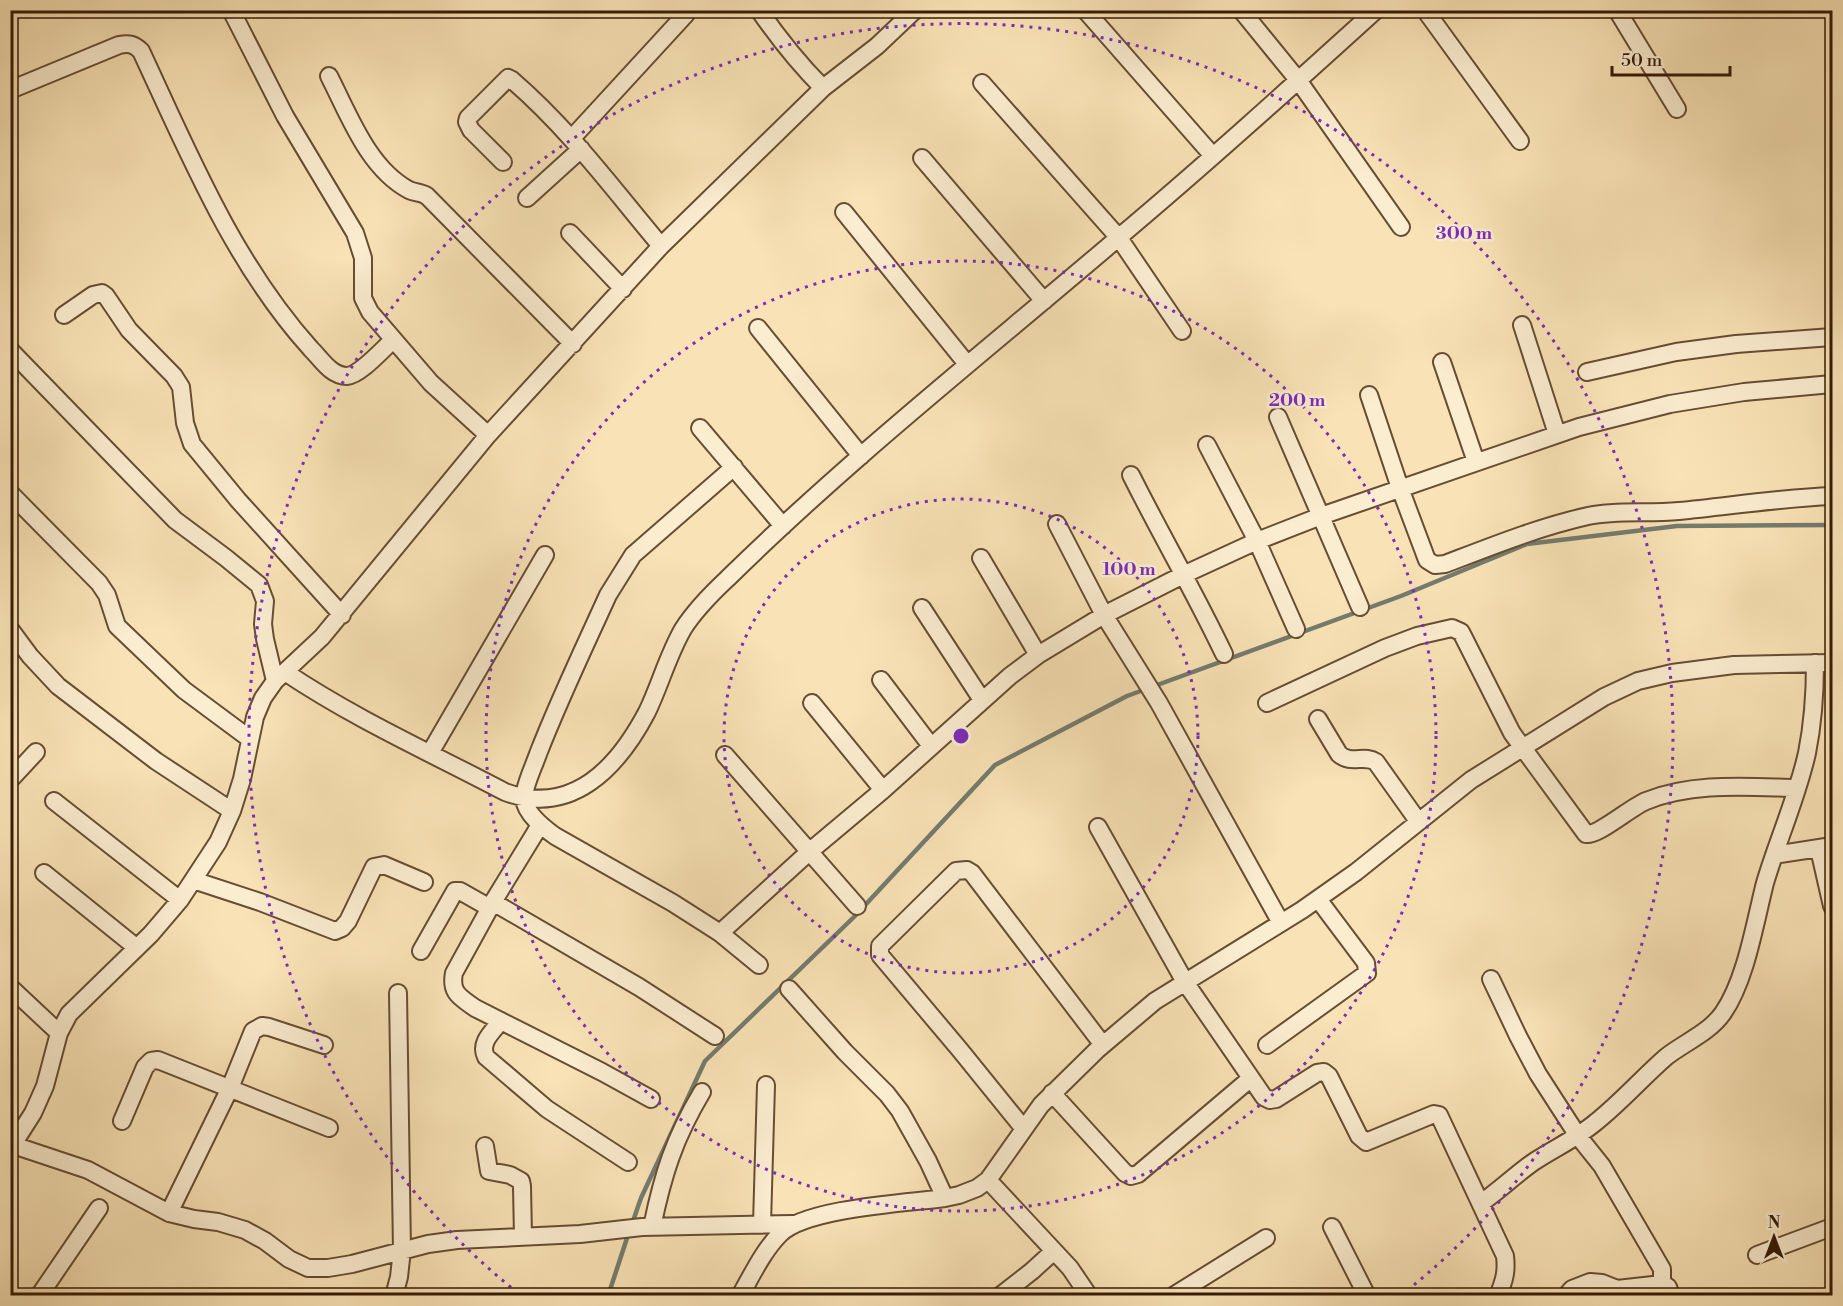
<svg xmlns="http://www.w3.org/2000/svg" width="1843" height="1306" viewBox="0 0 1843 1306" font-family="'Libre Bodoni',serif">
	<rect width="100%" height="100%" fill="#f9e3b6"/>
	<filter id="stains"><feTurbulence type="fractalNoise" baseFrequency=".00333" numOctaves="4"/><feColorMatrix values="0 0 0 0 .2 0 0 0 0 .09 0 0 0 0 .02 0 0 0 .5 -.17"/></filter>
	<radialGradient id="worn" r=".72"><stop offset=".6" stop-color="#630" stop-opacity="0"/><stop offset="1" stop-color="#630" stop-opacity=".3"/></radialGradient>
	<g fill="none" stroke-linecap="round" stroke-linejoin="round">
		<path stroke="#747c6f" stroke-width="4.5" d="M632,1224l9,-26 64,-137 150,-145 140,-151 132,-69 274,-100 126,-52 150,-18 155,-1
			M608,1296l21,-64"/>
		<defs>
			<path id="minor" d="M231,10l54,106 70,117 8,25v40l7,14 61,71 57,52
				M759,10c20,29 40,54 64,78
				M1085,10l128,146
				M1241,10l57,70 103,147
				M1425,10l95,131
				M1617,10l60,99
				M329,76c20,39 39,92 80,114 6,3 12,2 18,6l146,148
				M982,83l137,155 63,93
				M10,90l109,-45c10,-2 15,-1 22,6 48,103 93,213 170,298 10,10 20,27 36,27 13,-1 36,-27 46,-36
				M572,138l114,-124
				M922,158l122,143
				M503,162l-32,-32 -4,-8 1,-4 40,-40 4,2c57,49 101,109 149,166
				M527,198l54,-49
				M844,212l123,152
				M570,233l53,56
				M64,315l29,-20 9,-2 4,3 23,34 45,46 7,11 4,36 7,21 46,56 104,115
				M1522,325l35,109
				M758,328l103,128
				M10,350l165,170 51,38 33,27 6,16 -2,23 2,15 10,42
				M1442,362l34,100
				M1587,372l89,-20 60,-8 96,-7
				M1369,395l31,93 27,72 8,5 10,-1c47,-18 94,-37 143,-48 30,-6 60,-2 91,-5 51,-5 102,-13 153,-15
				M1278,417l82,190
				M700,428l83,98
				M1207,445l50,96 39,88
				M734,467l-101,88 -25,40c-24,53 -49,105 -70,159 -4,12 -14,32 -14,44 1,16 20,30 31,38l118,67 47,30 39,32
				M1131,475c30,60 64,118 93,179
				M10,493l89,90 8,12 10,31 67,64 66,49
				M1057,524l47,91 55,88 122,220
				M981,558l57,97
				M922,608l60,92
				M10,629l20,27 28,30 98,75 76,50
				M285,672c70,47 146,81 220,120 67,25 113,-25 142,-80 13,-27 21,-57 36,-83 12,-19 28,-35 44,-50 123,-121 260,-229 391,-341 88,-74 173,-151 258,-228
				M881,680l50,66
				M812,703l71,87
				M1267,703l118,-55 32,-12 35,-8 9,4 51,101 74,101c12,2 45,-27 60,-33 47,-19 101,-14 151,-13
				M1318,719l21,35c12,11 25,0 37,8l42,59
				M430,753l115,-198
				M725,755l132,151
				M10,780l26,-28
				M54,801l126,99
				M540,825l-47,77 -39,71c-4,20 6,24 21,35l127,64 49,27
				M1098,827l87,155 79,115 6,3 6,-1 41,-26 7,-1 5,4 30,60 7,6 68,-28 5,1 66,141c2,16 -1,25 -7,40
				M1819,849l13,57
				M1774,855l58,-9
				M44,873l93,75
				M193,880l67,22 75,29 7,-3 6,-7 26,-54 10,-2 40,17
				M493,902l146,85 76,49
				M720,933l89,-81 74,-62 127,-114 28,-21 66,-40 79,-40 74,-34 64,-25 258,-89 91,-23 74,-12 88,-8
				M421,951l34,-60h5l30,17
				M1491,979l27,57 20,38 40,62 24,30 60,103v15
				M10,987l49,46
				M789,989l56,63 42,42 13,17 28,50 17,37
				M501,1021c-9,11 -22,22 -15,36l61,52 81,53
				M1267,1045l100,-72 -1,-10 -48,-64
				M1052,1093l73,80 6,3 7,-2 112,-95
				M122,1121l23,-54 6,-6 7,-1 171,68
				M1024,1129l-64,-79 -80,-95v-9l76,-75 11,-1 5,3 131,172
				M10,1144l78,26 81,43 25,6 24,3 27,8 20,11 24,18 19,9h20l24,-4 76,-20 29,-4 123,-6 62,-7 151,-3
				M485,1146l4,25 21,4 11,6 1,5 1,51
				M10,1149l23,-36 12,-27 14,-53 10,-19 82,-80 29,-34 38,-58 14,-31 10,-32 13,-62 8,-19 12,-17 47,-44 166,-202 173,-189 162,-158 54,-42 38,-36
				M988,1180l82,88 19,28
				M1481,1203c19,-13 35,-29 54,-42 20,-13 42,-23 61,-39 25,-20 46,-44 70,-65 19,-15 43,-24 57,-44 23,-33 32,-91 42,-130 13,-44 32,-85 42,-130 6,-30 8,-59 8,-90
				M169,1213l61,-125 23,-57 9,-5 7,1 55,18
				M762,1224l4,-139
				M652,1227c11,-53 22,-88 50,-135
				M1332,1227l35,69
				M1757,1255l75,-28
				M39,1296l60,-88
				M394,1296l5,-19 3,-27 -4,-257
				M740,1296c12,-21 23,-45 40,-62 26,-26 127,-31 165,-36l14,-3 18,-7 11,-8 53,-75 56,-55 58,-49 147,-91 54,-38 115,-92 133,-83 34,-16 34,-8 62,-8 98,-2
				M1000,1296l32,-25 22,-20
				M1173,1296l93,-58
				M1566,1296l6,-7 18,-7 12,1 15,6 45,-5 6,3 3,9"/>
		</defs>
		<use href="#minor" stroke="#664d33" stroke-width="20"/>
		<use href="#minor" stroke="#fbedd0" stroke-width="16"/>
	</g>
	<g fill="none" stroke="#7b2cbf" stroke-width="3" stroke-dasharray="3 6">
		<circle cx="961" cy="736" r="237"/>
		<circle cx="961" cy="736" r="475"/>
		<path d="M518 1293A712 712 0 1 1 1404 1293"/>
	</g>
	<circle cx="961" cy="736" r="9" fill="#7b2cbf" stroke="#fbedd0" stroke-width="3"/>
	<g font-size="18" text-anchor="middle" font-weight="bold" fill="#7b2cbf" stroke="#fbedd0" stroke-width="5" stroke-linejoin="round" paint-order="stroke">
		<text x="1464" y="239">300 m</text>
		<text x="1297" y="406">200 m</text>
		<text x="1129" y="575">100 m</text>
	</g>
	<rect width="1843" height="1306" fill="none" stroke="#f9e3b6" stroke-width="36"/>
	<rect x="12" y="12" width="1819" height="1282" fill="none" stroke="#351b07" stroke-width="3"/>
	<rect x="18" y="18" width="1807" height="1270" fill="none" stroke="#351b07" stroke-width="1.5"/>
	<g transform="translate(1774 1237)" stroke="#fbedd0" stroke-width="4.5" paint-order="stroke">
	<path d="M0-4.5L10 22L0 15L-10 22Z" fill="#351b07"/>
	<text y="-9" font-size="16" font-weight="bold" text-anchor="middle" fill="#351b07">N</text>
	</g>
	<path d="M1612 66v9h118v-9" fill="none" stroke="#351b07" stroke-width="3"/>
	<text x="1621" y="66" font-size="18" fill="#351b07" stroke="#fbedd0" stroke-width="4.5" paint-order="stroke">50 m</text>
	<rect width="100%" height="100%" filter="url(#stains)"/>
	<rect width="100%" height="100%" fill="url(#worn)"/>
</svg>
